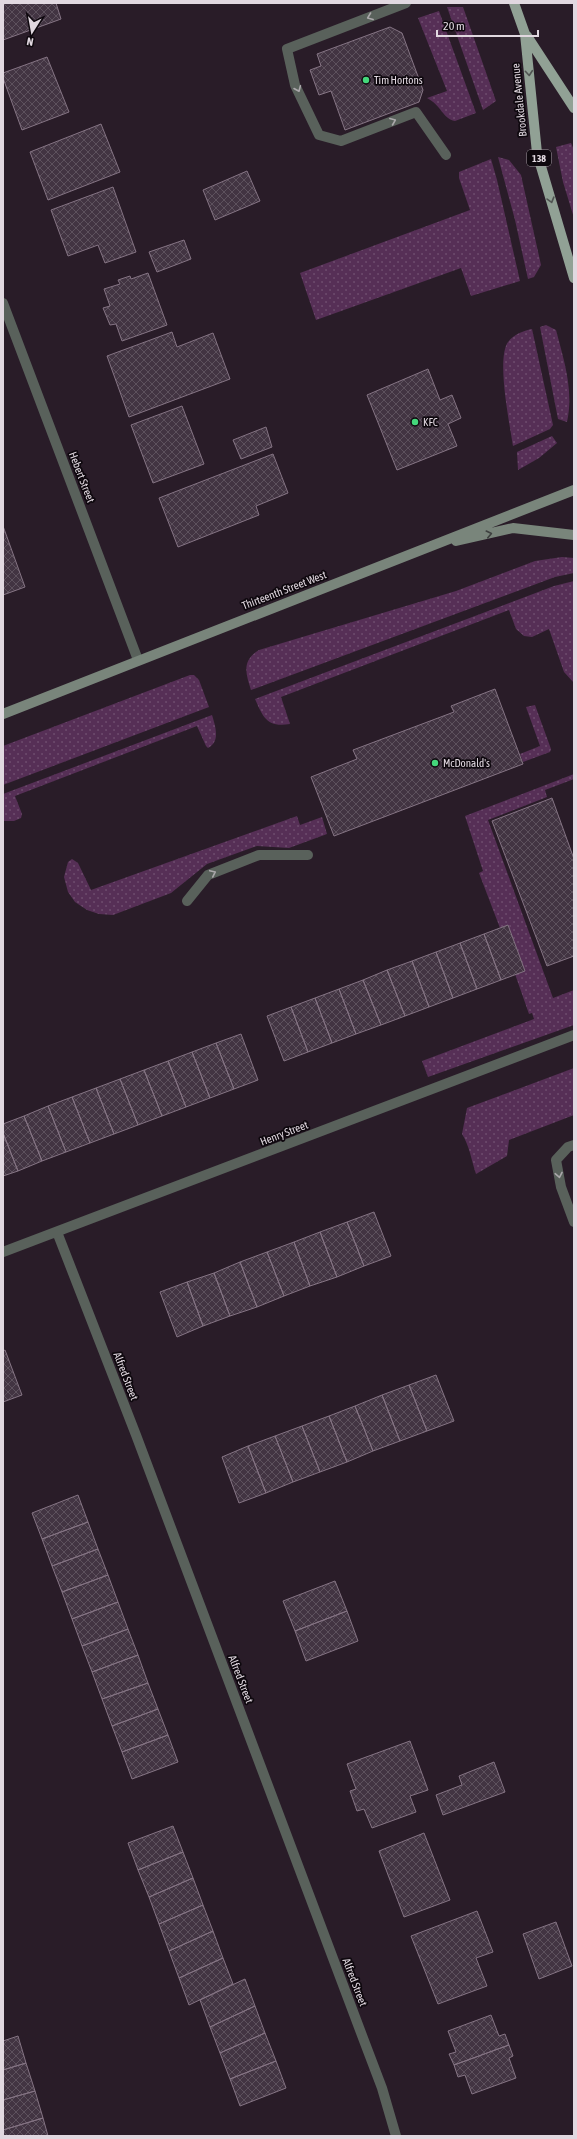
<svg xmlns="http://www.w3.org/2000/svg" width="577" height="2139" viewBox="0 0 577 2139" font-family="'Asap Condensed',sans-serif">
	<defs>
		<pattern id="grass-dots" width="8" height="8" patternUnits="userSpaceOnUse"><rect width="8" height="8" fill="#562f56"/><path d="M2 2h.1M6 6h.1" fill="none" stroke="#6e4c6e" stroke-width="1.8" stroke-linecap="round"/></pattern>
		<pattern id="building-cross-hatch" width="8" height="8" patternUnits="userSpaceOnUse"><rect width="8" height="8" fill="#423442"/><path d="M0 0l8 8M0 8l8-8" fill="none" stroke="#5d515d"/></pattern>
	</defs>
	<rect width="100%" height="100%" fill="#291c28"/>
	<path fill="url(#grass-dots)" d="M447,7h16l33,94 -13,9z
		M439,11l37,102 -21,8c-12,-2 -14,-16 -28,-23l20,-7 -29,-73z
		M571,143l3,7v68l-11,-36 -7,-35z
		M498,157l11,3 12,15 20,90 -7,12 -6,2 -13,-59z
		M491,159l6,21 23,101 -49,15 -10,-28 -145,52 -16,-47 170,-63 -11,-32v-6z
		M546,325l10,5c8,31 18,60 11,92l-9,-3 -18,-92z
		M532,329l21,96 -3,4 -37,17c-3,-21 -17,-87 -5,-104 6,-8 15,-11 24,-13z
		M552,436l5,7 -18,15 -21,12 -1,-18z
		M562,557l12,1v15l-19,4 -304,113c-5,-16 -10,-29 8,-40l197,-59 79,-30z
		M574,581v102l-10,-11 -15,-43 -17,8 -8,-1 -8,-7 -7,-19 -228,87 9,27c-23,4 -27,-7 -35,-25l299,-113z
		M190,675h4l5,5 10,27 -206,78v-39z
		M535,705l16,44 -1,3 -27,10 -3,-8 20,-8 -14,-39z
		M212,715c3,10 9,27 -4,33l-2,-2 -9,-20 -182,70 7,18 -1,4 -7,3h-11v-27z
		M574,774v5l-29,11 2,7 -59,23 65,178 21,-8v35l-146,52 -6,-16 112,-42 -2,-6 -3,1 -14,-40 10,-3 -17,-46 -8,3 -21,-55 4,-2 -18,-55z
		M297,816l3,9 22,-8 5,17 -38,14 -32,-2 -50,18 -36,29 -58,22 -14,-1 -12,-4 -12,-8 -7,-10 -4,-15 4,-15 4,-3 6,4 13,27z
		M574,1068v47l-65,25 -2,16 -31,18c-5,-15 -6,-27 -14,-40l5,-26z"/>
	<path fill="url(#building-cross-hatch)" stroke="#857484" d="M3,3h53l5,16 -58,21z
		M390,27l12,6 21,57 -4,12 -74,28 -14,-39 -12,4 -9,-25 11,-4 -4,-12z
		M47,57l22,55 -47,18 -19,-52v-5z
		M101,124l19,48 -72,28 -18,-48z
		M247,171l13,30 -45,19 -12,-30z
		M113,187l23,65 -31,11 -7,-18 -30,11 -17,-46z
		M184,240l7,19 -34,13 -8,-20z
		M148,273l19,52 -45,16 -6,-17 -6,1 -7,-17 7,-2 -6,-17 16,-5 -2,-4 12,-4 1,3z
		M172,332l5,15 36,-14 17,46 -101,38 -22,-61z
		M428,369l12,31 12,-5 9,23 -13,6 9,22 -60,24 -30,-75z
		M182,406l22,58 -51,19 -22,-58z
		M266,427l6,20 -31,12 -8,-19z
		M273,454l15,39 -32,13 3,9 -81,32 -19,-49z
		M3,526l22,61 -22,8z
		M495,689l28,75 -189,72 -23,-59 46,-18 -4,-9 101,-38 -3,-6z
		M552,798l22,61v97l-27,10 -55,-145z
		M508,925l17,46 -24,9 -17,-46z
		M484,934l17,46 -24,9 -17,-46z
		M460,943l17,46 -24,9 -17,-46z
		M436,952l17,46 -24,9 -17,-46z
		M412,961l17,46 -24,9 -18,-46z
		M387,970l18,46 -24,9 -18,-45z
		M363,980l18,45 -25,9 -17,-45z
		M339,989l17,45 -24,9 -17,-45z
		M315,998l17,45 -24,9 -17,-45z
		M291,1007l17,45 -24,9 -17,-45z
		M241,1034l17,46 -24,9 -18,-46z
		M216,1043l18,46 -24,9 -18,-46z
		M192,1052l18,46 -24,9 -18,-46z
		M168,1061l18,46 -24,9 -18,-46z
		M144,1070l18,46 -24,9 -18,-46z
		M120,1079l18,46 -24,9 -18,-46z
		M96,1088l18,46 -24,9 -18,-46z
		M72,1097l18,46 -24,9 -18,-46z
		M48,1106l18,46 -24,9 -18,-45z
		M24,1116l18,45 -24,10 -15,-38v-9z
		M3,1133l15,38 -15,5z
		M374,1212l17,44 -27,10 -17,-44z
		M347,1222l17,44 -27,11 -17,-45z
		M320,1232l17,45 -27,9 -16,-44z
		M294,1242l16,44 -26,10 -17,-44z
		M267,1252l17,44 -27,11 -17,-45z
		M240,1262l17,45 -27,9 -16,-43z
		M214,1273l16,43 -27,10 -16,-44z
		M187,1282l16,44 -26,11 -17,-45z
		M5,1350l17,45 -19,7v-51z
		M436,1375l18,46 -27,10 -18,-46z
		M409,1385l18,46 -27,10 -18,-46z
		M382,1395l18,46 -27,10 -18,-45z
		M355,1406l18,45 -26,11 -18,-46z
		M329,1416l18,46 -27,10 -18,-46z
		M302,1426l18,46 -27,10 -18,-46z
		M275,1436l18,46 -27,11 -18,-47z
		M248,1446l18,47 -27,10 -17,-46z
		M78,1495l10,27 -46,17 -10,-26z
		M88,1522l10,27 -46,17 -10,-27z
		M98,1549l10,26 -46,17 -10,-26z
		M108,1575l10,27 -46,17 -10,-27z
		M335,1581l12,30 -52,20 -12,-30z
		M118,1602l10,27 -46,17 -10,-27z
		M347,1611l11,30 -52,20 -11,-30z
		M128,1629l10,26 -46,17 -10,-26z
		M138,1655l10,28 -46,16 -10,-27z
		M148,1683l10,26 -46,17 -10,-27z
		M158,1709l10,26 -46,17 -10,-26z
		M168,1735l10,27 -46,17 -10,-27z
		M410,1741l18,49 -18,6 6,16 -44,16 -8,-19 -7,2 -7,-20 6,-2 -9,-25z
		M494,1762l11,30 -62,23 -7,-20 26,-10 -3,-9z
		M173,1826l10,26 -45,18 -10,-27z
		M424,1833l26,67 -46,17 -25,-66z
		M183,1852l10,26 -44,19 -11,-27z
		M193,1878l10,27 -44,19 -10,-27z
		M203,1905l10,26 -44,20 -10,-27z
		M477,1911l16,41 -17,6 11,28 -49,18 -27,-68z
		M556,1922l16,44 -33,13 -16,-45z
		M213,1931l10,27 -44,20 -10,-27z
		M223,1958l10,26 -44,21 -10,-27z
		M245,1979l10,27 -45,21 -10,-27z
		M255,2006l10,27 -45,20 -10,-26z
		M491,2015l8,21 6,-2 4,11 -55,20 -5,-11 7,-2 -8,-21z
		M265,2033l11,28 -46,18 -10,-26z
		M18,2036l8,27 -23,7v-29z
		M509,2045l4,11 -4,2 7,20 -44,16 -7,-19 -7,2 -4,-12z
		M276,2061l10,27 -46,18 -10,-27z
		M26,2063l9,28 -32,9v-30z
		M35,2091l8,27 -40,12v-30z
		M43,2118l5,18h-45v-6z"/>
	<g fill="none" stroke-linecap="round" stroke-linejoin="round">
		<path stroke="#59615b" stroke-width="10" d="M406,3l-119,46 8,36 24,50 22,6 75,-29 30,43
			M187,901l21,-26 51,-20h49
			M574,1145l-6,2 -12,13 5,27 13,35"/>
		<path stroke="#59615b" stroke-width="10" d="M3,303l135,357
			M57,1232l79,203 227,603 19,50 14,48
			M3,1252l571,-217"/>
		<path stroke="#79857b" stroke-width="10" d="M456,541l57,-13 61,7
			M3,714l571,-224"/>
		<path stroke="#91a195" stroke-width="10" d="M514,3l11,31 12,119 37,125
			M527,36l47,72"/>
	</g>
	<defs><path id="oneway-chevron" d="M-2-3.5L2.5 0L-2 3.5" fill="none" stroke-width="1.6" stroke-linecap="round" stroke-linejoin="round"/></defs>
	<g stroke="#aba8ab">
		<use href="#oneway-chevron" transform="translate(370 17) rotate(159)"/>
		<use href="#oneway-chevron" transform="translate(298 89) rotate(67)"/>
		<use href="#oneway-chevron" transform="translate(393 121) rotate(-22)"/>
		<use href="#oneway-chevron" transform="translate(213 873) rotate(-25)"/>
		<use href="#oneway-chevron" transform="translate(559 1175) rotate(79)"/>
	</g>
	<g stroke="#505452">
		<use href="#oneway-chevron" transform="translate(529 73) rotate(85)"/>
		<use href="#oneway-chevron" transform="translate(551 200) rotate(74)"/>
	</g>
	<use stroke="#3e403f" href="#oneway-chevron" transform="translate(489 534) rotate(-13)"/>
	<g fill="#44d77b" stroke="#0e080e" stroke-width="1.5">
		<circle cx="366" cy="80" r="4"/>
		<circle cx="415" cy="422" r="4"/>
		<circle cx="435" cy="763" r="4"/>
	</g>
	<g text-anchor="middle" stroke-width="3.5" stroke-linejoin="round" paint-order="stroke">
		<rect fill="#0e080e" stroke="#a29aa1" stroke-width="1" x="527" y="150" width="24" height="16" rx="3"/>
		<g font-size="10" font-weight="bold" fill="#e1d8e0">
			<text x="539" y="162">138</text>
		</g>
		<g font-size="11" fill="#e1d8e0" stroke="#0e080e" text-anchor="start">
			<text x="374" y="84">Tim Hortons</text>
			<text x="423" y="426">KFC</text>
			<text x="443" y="767">McDonald's</text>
		</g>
		<g font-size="11" fill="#e1d8e0" stroke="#0e080e">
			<text transform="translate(519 100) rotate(-96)" y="4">Brookdale Avenue</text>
			<text transform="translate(82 477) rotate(69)" y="4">Hebert Street</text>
			<text transform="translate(284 590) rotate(-21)" y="4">Thirteenth Street West</text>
			<text transform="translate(284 1133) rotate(-21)" y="4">Henry Street</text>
			<text transform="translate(126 1376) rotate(69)" y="4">Alfred Street</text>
			<text transform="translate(241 1679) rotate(69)" y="4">Alfred Street</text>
			<text transform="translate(355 1982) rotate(69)" y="4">Alfred Street</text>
		</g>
	</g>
	<rect width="577" height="2139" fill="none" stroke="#e1d8e0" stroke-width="8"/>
	<g transform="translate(32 32) rotate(191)" stroke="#0e080e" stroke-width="3" paint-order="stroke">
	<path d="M0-3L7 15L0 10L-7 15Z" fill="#e1d8e0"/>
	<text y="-6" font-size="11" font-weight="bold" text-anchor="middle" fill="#e1d8e0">N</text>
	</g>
	<path d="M437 30v6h101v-6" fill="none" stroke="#e1d8e0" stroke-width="2"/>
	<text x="443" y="30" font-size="12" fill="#e1d8e0" stroke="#0e080e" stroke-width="3" paint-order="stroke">20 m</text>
</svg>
